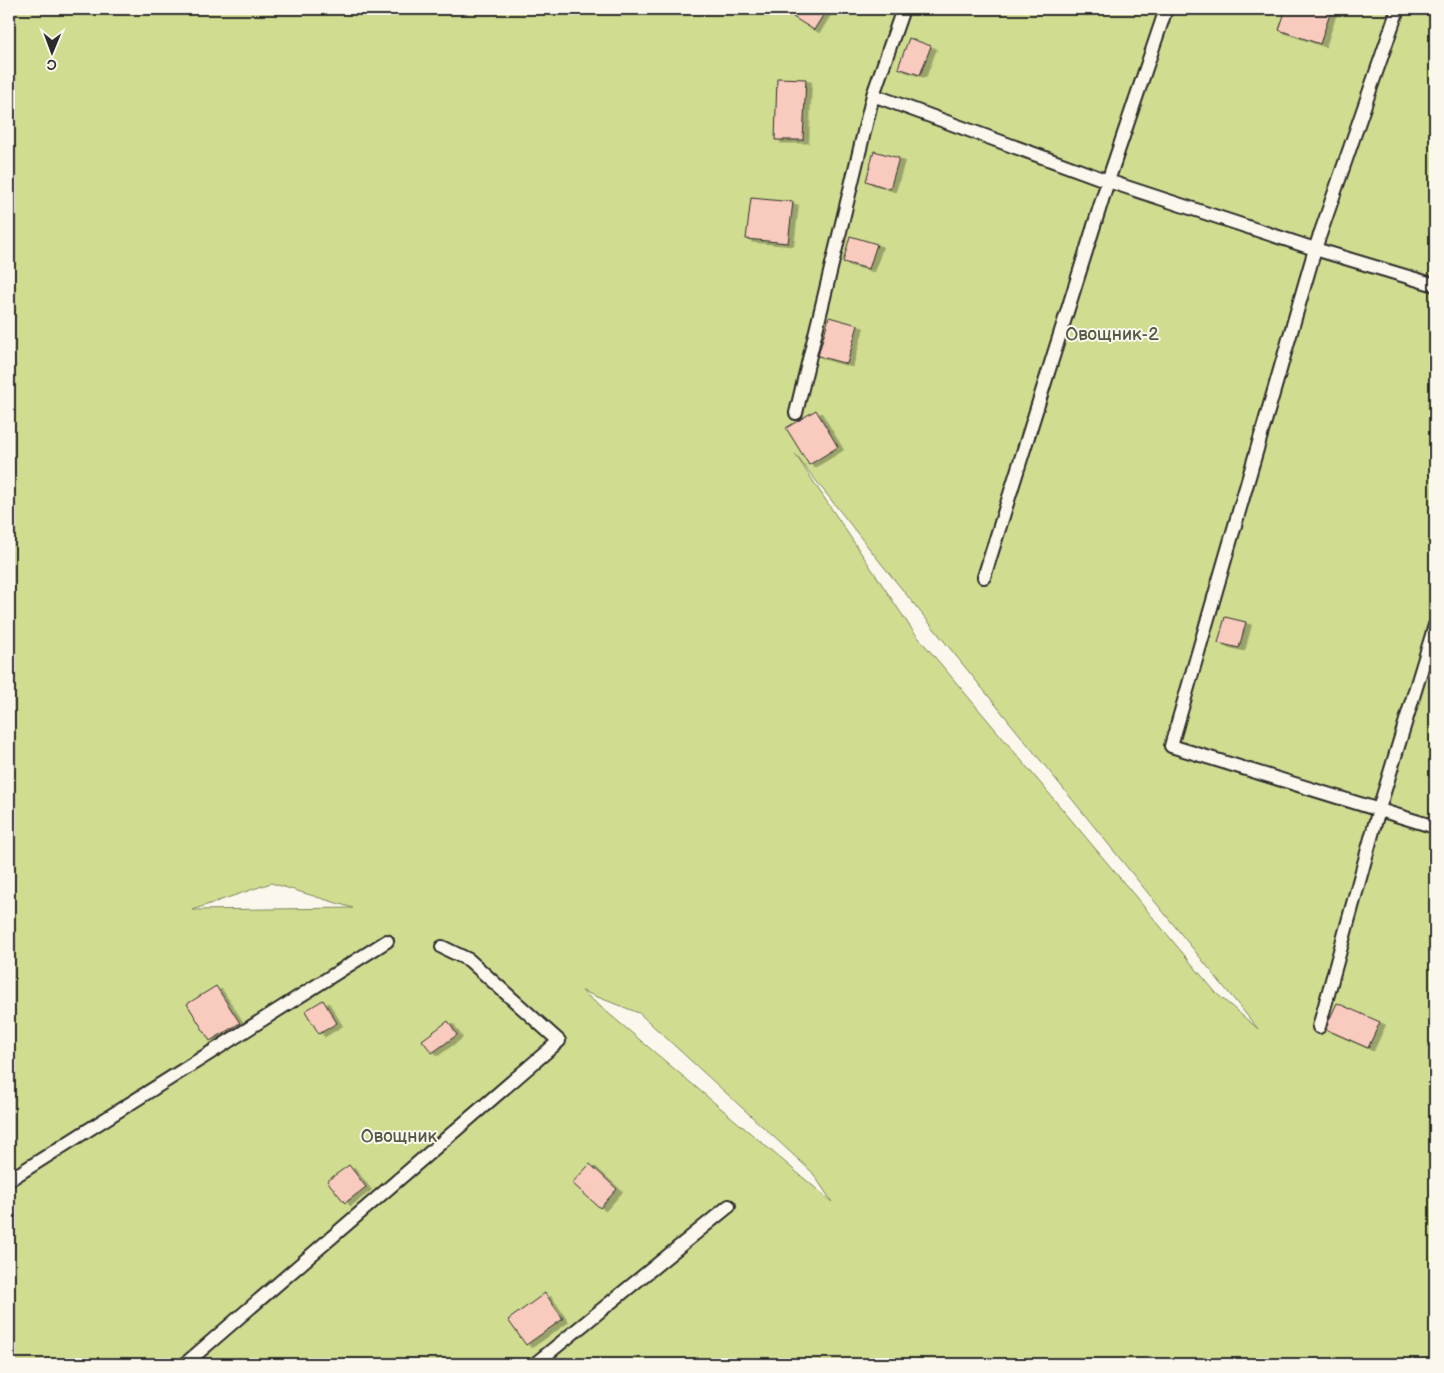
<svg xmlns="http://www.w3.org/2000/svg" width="1444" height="1373" viewBox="0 0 1444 1373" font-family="'Balsamiq Sans',sans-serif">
	<defs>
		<filter id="shadow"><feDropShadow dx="5.5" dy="3" stdDeviation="0" flood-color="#0004"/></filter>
	</defs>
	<rect width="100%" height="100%" fill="#fbf7ec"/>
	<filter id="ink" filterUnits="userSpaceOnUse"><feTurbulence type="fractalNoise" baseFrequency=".02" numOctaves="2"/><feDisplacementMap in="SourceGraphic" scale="10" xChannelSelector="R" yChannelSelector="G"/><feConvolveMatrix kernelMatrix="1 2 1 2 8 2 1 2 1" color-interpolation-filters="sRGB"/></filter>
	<g filter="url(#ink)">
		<path fill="#d0dd90" stroke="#7e845e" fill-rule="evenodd" d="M9,9h1426v1355h-1426zM795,454l85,108 378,467 -41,-35 -304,-363zM271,883l82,25 -161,2zM582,991l57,22 173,159 20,30z"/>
		<path fill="#f9cabe" stroke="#2b2b2b" filter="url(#shadow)" d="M798,9h29l-13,21 -21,-13z
			M1286,9h39l6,2 -11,33 -41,-14z
			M909,38l22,8 -11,29 -22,-7z
			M777,78l29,1 -3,61h-28z
			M874,151l25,7 -9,31 -24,-8z
			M751,198l42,4 -5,41 -42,-4z
			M850,236l27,8 -8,25 -26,-7z
			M829,317l29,8 -11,39 -29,-8z
			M816,410l22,37 -29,18 -23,-37z
			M1225,617l21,5 -7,26 -21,-5z
			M216,986l24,37 -30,18 -23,-37z
			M323,1000l14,23 -18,11 -14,-23z
			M1337,1003l43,19 -12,26 -43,-19z
			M448,1021l9,14 -25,18 -10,-13z
			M590,1164l27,25 -17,19 -28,-25z
			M349,1165l17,22 -21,16 -18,-22z
			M545,1293l18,26 -37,26 -18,-25z"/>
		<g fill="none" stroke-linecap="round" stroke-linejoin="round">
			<defs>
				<path id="service" d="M1398,9l-83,240 -144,497 264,81
					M873,95l235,86 207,68 120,36
					M796,413l77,-318 30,-86
					M984,577l124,-396 58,-172
					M1319,1027l60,-218 56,-184
					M9,1180l378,-239
					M185,1364l374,-323 -90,-81 -27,-13
					M535,1364l194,-158"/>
			</defs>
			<use href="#service" stroke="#2b2b2b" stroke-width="16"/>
			<use href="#service" stroke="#fbf7ec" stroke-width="12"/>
		</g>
	</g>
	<g text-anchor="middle" stroke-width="4" stroke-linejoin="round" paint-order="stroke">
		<g font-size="18" fill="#545844" stroke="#fbf7ec">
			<text x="1112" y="340">Овощник-2</text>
			<text x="399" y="1142">Овощник</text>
		</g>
	</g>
	<rect width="1444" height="1373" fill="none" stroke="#fbf7ec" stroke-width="30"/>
	<rect x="15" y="15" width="1414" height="1343" fill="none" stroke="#2b2b2b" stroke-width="2" filter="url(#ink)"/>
	<g transform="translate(52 52) rotate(181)" stroke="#fbf7ec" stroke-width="4" paint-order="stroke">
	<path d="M0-4L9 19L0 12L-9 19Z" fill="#2b2b2b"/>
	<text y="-8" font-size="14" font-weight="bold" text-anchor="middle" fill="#2b2b2b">С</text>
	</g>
</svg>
